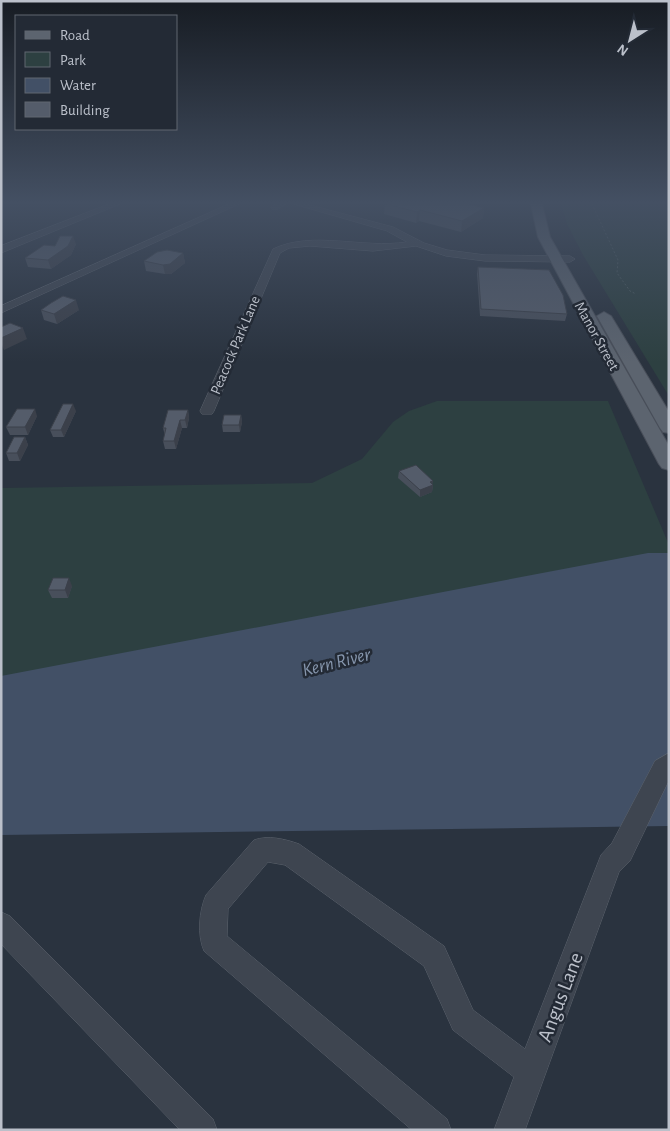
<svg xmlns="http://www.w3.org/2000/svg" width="670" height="1131" viewBox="0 0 670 1131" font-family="'Alegreya Sans',sans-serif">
	<rect width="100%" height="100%" fill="#2a333f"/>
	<path fill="#2d4041" d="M561,204h108v192l-86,-141 -16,-31z
		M437,401h171l61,144v185l-668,60v-302l311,-5 50,-24 31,-37 16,-11z"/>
	<path fill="#425066" d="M648,553h21v273l-668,9v-159z"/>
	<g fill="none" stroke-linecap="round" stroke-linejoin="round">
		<defs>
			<path id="minor" d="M109,204h11l-119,49v-7z
				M229,204h10l-238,109v-7z
				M276,204h10l-8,5h-6l-1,-2z
				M294,204h12l87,23 31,16 23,7 38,5 85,1 5,3 -5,3 -85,-1 -39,-5 -30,-10 -43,5 -63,-5 -21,2 -9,5 -66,158 -2,3h-10l-2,-3 73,-162c40,-19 89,0 134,-7l-20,-11z
				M669,753v27l-39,81 -11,11 -94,258h-31l20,-53 -61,-47 -29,-64 -139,-101 -17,-3 -40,47 -1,27 220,183 4,11h-39l-208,-179c-7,-16 -5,-40 2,-56l48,-55c14,-5 31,-1 45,4l145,102 29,64 52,39 76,-194 11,-12 43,-82z
				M1,912l9,4 203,203 4,11h-37l-179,-186z"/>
			<path id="major" d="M531,204h11l8,33 119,209v24l-7,-2 -3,-4 -121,-227z
				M604,312l7,4 58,96v21l-6,-1 -3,-4 -63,-112z"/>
		</defs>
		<use href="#minor" stroke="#5c636d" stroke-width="1"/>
		<use href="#major" stroke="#484e59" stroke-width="2"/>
		<path stroke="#4c5c5f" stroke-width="1" stroke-dasharray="2 2" stroke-linecap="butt" d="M592,204l26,56 -1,13 13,18 6,3"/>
		<use href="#minor" fill="#3e4550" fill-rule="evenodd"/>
		<use href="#major" fill="#5c646f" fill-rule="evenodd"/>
	</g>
	<path fill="#484f5b" d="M385,204l99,4 -1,10 -22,14 -42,-11 -3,2 -32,-9z
		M76,244l-5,11 -20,14 -23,-2 -3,-9 30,-12z
		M183,253l2,10 -14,11h-6l-19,-3 -2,-10z
		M478,267l89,47 -2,7 -85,-5 -3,-42z
		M41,310h38l-22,14 -13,-4z
		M188,410l1,8 -2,10h-5l-6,21h-11l-2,-8 2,-5 -2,-8z
		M76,411l-12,26h-11l-3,-7z
		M241,415l1,7 -2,10h-17l-1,-7z
		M37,416l-9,19h-18l-4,-8z
		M25,437l3,8 -8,16h-11l-3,-8z
		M399,471l34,10 -1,3 1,1 -1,7 -12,5 -22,-19z
		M72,586l-4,12h-16l-4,-8z"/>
	<path fill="#3b404a" d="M484,208l-1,10 -22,14 1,-11z
		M420,210l-1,11 -3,2 1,-11z
		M73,236l3,8 -5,11 -20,14 -3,-9z
		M183,253l2,10 -14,11h-6l-2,-9z
		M76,300l3,10 -22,14 -3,-10z
		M23,328l4,11 -23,11 -3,-7v-5z
		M73,404l3,7 -12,26 -3,-7z
		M35,409l2,7 -9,19 -3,-8z
		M188,410l1,8 -2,10 -2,-8z
		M241,415l1,7 -2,10 -1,-7z
		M180,420l2,8 -6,21 -2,-8z
		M25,437l3,8 -8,16 -3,-8z
		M433,481l-1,4h1l-1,7 -12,5v-7l10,-8z
		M69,578l3,8 -4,12 -3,-8z"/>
	<path fill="#545c6a" stroke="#3b404a" d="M386,204h83l15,4 -22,13 -42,-11 -3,2z
		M60,236h13l-5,10 -20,14 -23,-2 19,-13 11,1z
		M167,250l16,3 -13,11 -7,1 -19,-4 13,-9z
		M478,267l71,3 14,25 4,19 -86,-5z
		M63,296l13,4 -22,14 -13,-4 10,-7z
		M10,323l13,5 -22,10v-11z
		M63,404h10l-12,26h-11z
		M17,409h18l-10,18h-19z
		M168,410h20l-3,10h-5l-6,21h-11l3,-13h-3z
		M224,415h17l-2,10h-17z
		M14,437h11l-8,16h-11z
		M416,465l17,16 -3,1 3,3 -13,5 -21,-19z
		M53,578h16l-4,12h-17z"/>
	<linearGradient id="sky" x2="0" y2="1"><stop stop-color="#171c23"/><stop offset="0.56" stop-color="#445063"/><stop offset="1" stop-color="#445063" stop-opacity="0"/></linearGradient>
	<rect width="670" height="362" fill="url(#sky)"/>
	<g text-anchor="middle" stroke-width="5" stroke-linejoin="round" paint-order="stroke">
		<g font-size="15" fill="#bbc0ca" stroke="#232a35">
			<text transform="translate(597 336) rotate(61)" y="5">Manor Street</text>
			<text transform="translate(235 345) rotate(-67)" y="5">Peacock Park Lane</text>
		</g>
		<g font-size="19" font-style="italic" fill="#8696ad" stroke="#232a35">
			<text transform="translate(336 661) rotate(-14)" y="7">Kern River</text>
		</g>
		<g font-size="21" fill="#bbc0ca" stroke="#232a35">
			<text transform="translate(560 997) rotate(-69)" y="7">Angus Lane</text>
		</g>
	</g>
	<rect width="670" height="1131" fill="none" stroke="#bbc0ca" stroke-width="5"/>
	<rect x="15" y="15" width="162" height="115" fill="#232a35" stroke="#606671"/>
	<rect x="25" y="31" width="25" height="8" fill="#5c646f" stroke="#606671"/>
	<text x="60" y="40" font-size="15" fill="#bbc0ca">Road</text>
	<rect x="25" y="52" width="25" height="15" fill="#2d4041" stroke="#606671"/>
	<text x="60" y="65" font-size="15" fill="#bbc0ca">Park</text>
	<rect x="25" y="78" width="25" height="15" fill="#425066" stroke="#606671"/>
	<text x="60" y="90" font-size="15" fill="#bbc0ca">Water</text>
	<rect x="25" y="102" width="25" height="15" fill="#545c6a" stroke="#606671"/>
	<text x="60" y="115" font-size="15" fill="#bbc0ca">Building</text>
	<g transform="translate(630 40) rotate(216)" stroke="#232a35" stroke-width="4" paint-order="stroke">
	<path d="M0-4L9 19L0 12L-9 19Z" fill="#bbc0ca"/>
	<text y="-8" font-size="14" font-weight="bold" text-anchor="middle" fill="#bbc0ca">N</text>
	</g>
</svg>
